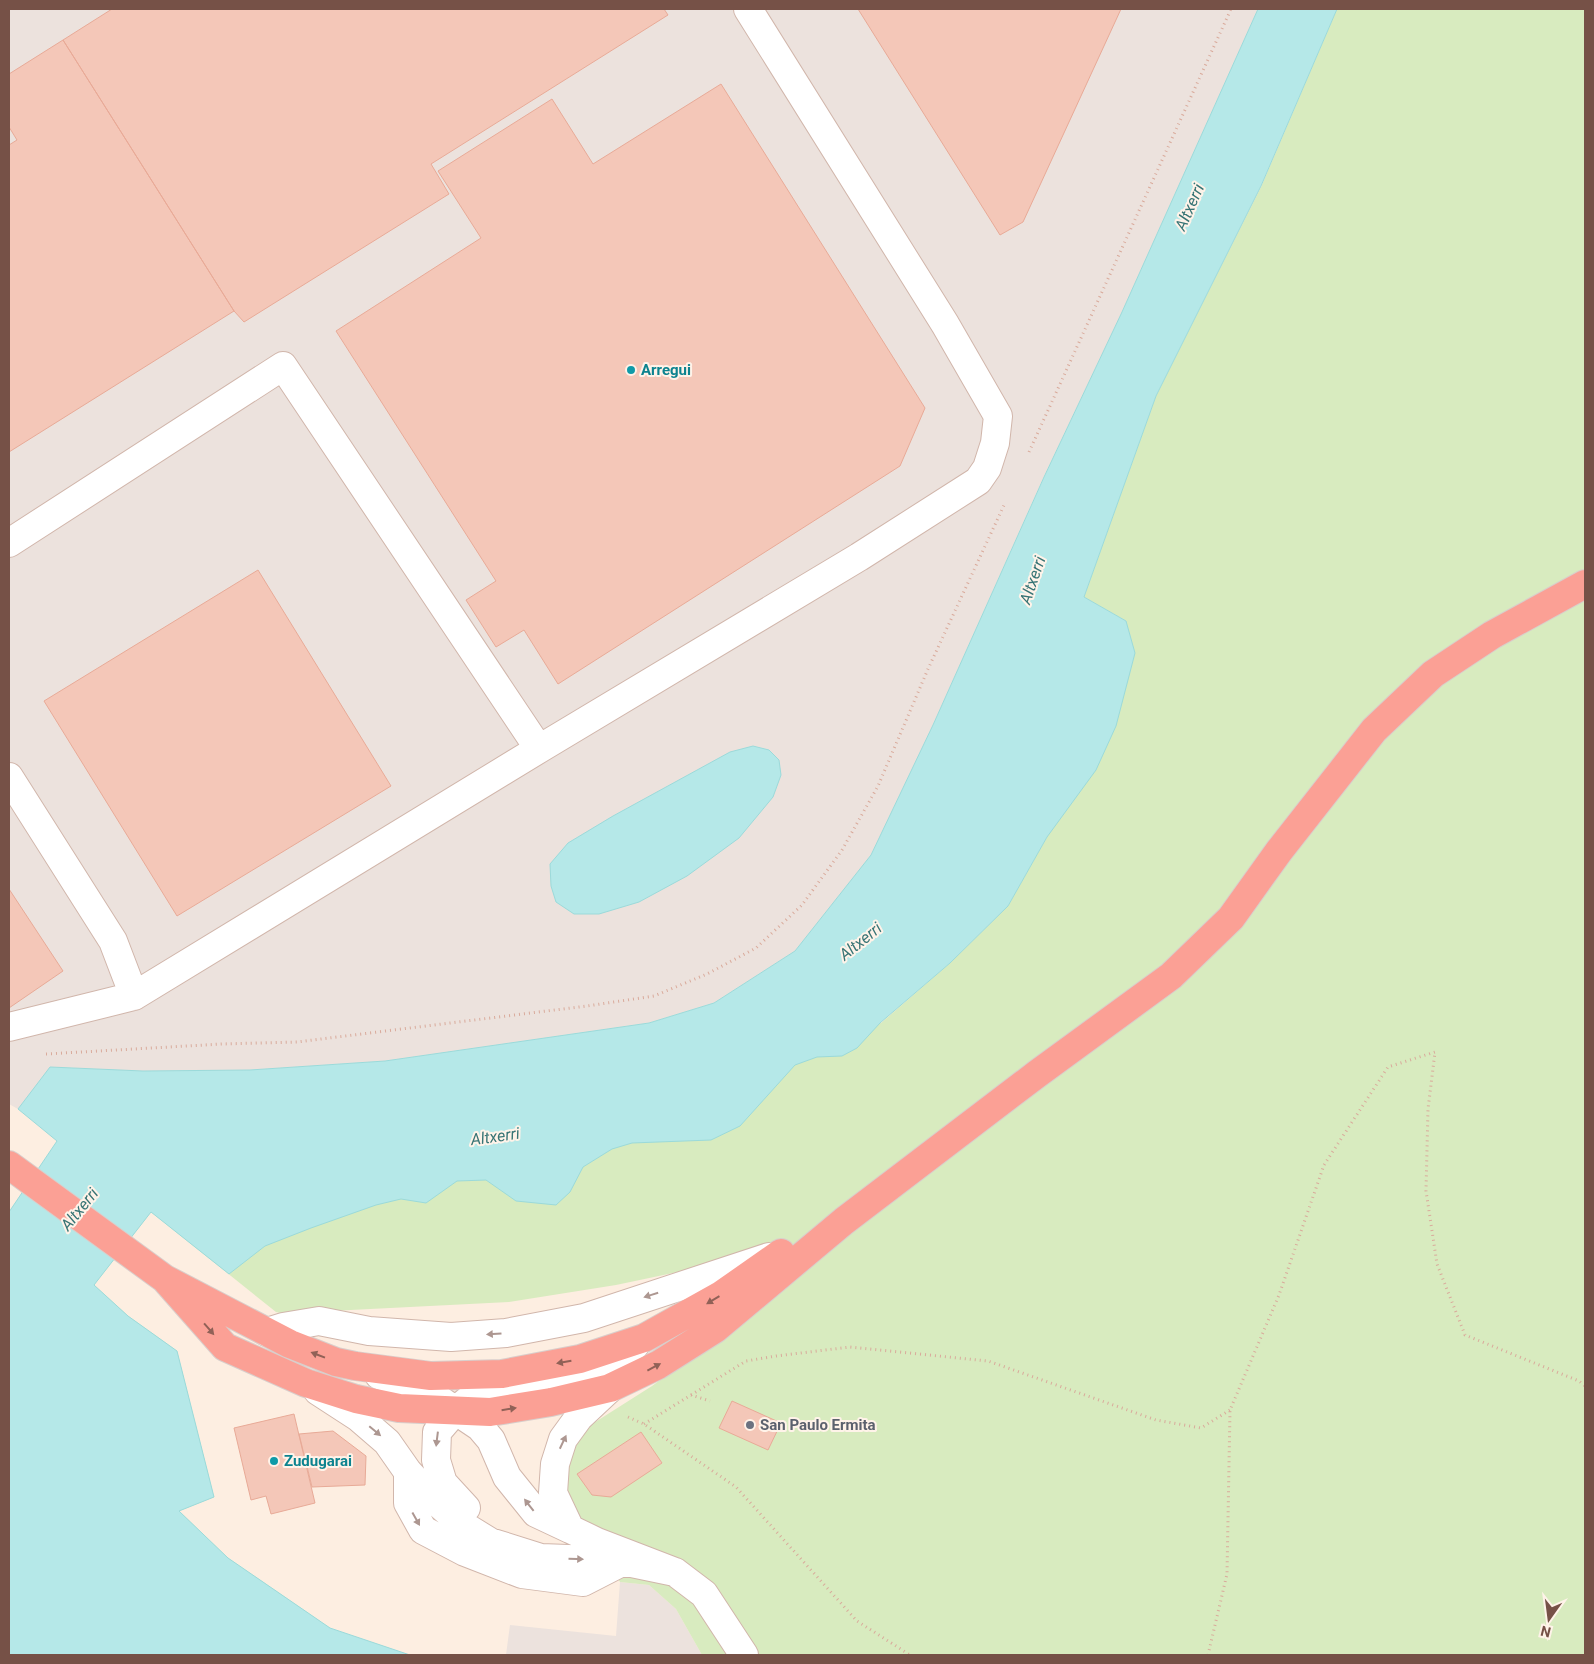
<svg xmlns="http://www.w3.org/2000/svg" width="1594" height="1664" viewBox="0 0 1594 1664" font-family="Roboto,sans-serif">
	<rect width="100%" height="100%" fill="#fdeee1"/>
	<path fill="#ece2dd" d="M9,9h1249l-136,303 -78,164 -111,249 -62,130 -76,96 -81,52 -65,20 -264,38 -135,9 -107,1 -88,-4 -37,42 -9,-5z
		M620,1582l29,3 27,24 26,46h-196l4,-30 106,11z"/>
	<path fill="#d8ebbf" d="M1337,9h248v1646h-883l-26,-46 -27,-24 -29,-3 -48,-77 -7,-19 1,-18 8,-21 15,-21 63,-40 41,-30 56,-99 -133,28 -107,17 -198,10 -13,5 -22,-5 -125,-100 -57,73 34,31 49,35 37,146 -35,14 49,47 102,70 -141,-41 -180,-258 125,-130 747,-176 69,-60 58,-57 39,-69 79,-216 -42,-24 72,-201 105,-209z"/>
	<path fill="#b5e8e8" stroke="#9bdada" d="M1258,9h79l-76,177 -105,210 -72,201 42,24 9,32 -19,73 -20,44 -49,67 -39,69 -58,57 -70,60 -23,25 -15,8 -25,1 -22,8 -55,61 -29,14 -79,3 -20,6 -29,18 -13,25 -14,13 -40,-4 -30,-21 -29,1 -31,22 -25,-4 -25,6 -65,23 -46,18 -36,28 -78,-62 -57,73 34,31 49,35 37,146 -35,14 49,47 102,70 80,27h-401v-443l48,-71 -39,-32 32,-42 93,4 107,-1 135,-9 264,-38 65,-20 81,-52 76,-96 62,-130 111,-248 78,-165z
		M753,746l16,4 10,10 2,15 -8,22 -34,41 -52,38 -48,26 -40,12h-25l-18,-12 -5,-16 -1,-22 18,-21 45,-27 117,-64z"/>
	<path fill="#f4c7b8" stroke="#e8aa97" d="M112,9h552l4,6 -237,149 18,30 -205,128 -10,-11 -171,-271z
		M858,9h263l-98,213 -23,13z
		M63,40l171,271 -225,141v-307l8,-5 -8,-13v-53z
		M721,84l204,324 -25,58 -342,218 -34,-54 -28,17 -30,-47 30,-19 -160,-250 145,-93 -43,-67 114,-72 41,65z
		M258,570l133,216 -214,130 -133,-215z
		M9,889l54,82 -54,37z
		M732,1401l49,22 -13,27 -49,-22z
		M294,1414l21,89 -44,11 -5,-18 -15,4 -17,-72z
		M333,1431l33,25 -1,29 -53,2 -13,-53z
		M641,1432l21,31 -51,34 -19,-2 -15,-21z"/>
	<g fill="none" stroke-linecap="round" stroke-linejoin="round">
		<defs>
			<path id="minor" d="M9,543l274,-177 256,383
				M9,777l104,164 21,55
				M9,1027l125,-31 405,-247 320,-192 119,-76 9,-13 8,-25 3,-27 -53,-92 -197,-315
				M267,1332l16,-5 36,-6 50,10 82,6 55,-4 78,-15 185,-61
				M379,1375l49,17 52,35 11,13 16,37 29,36 34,16
				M610,1388l-31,29 -16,22 -8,25 -2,29 17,36 27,13 78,30 29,22 40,61
				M318,1391l40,26 29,25 21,30 22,24 34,30 26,16 51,16 81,3 53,11
				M408,1472v31l15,27 42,22 57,22 61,8 39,-20
				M466,1508l-23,-25 -7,-23 1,-28 18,-21 16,-13 22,-6 68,-9 32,-10 42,-28"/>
			<path id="highway" d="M9,1165l156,114 125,65 46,18 19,4 76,10 71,-2 78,-15 64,-21 77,-43 60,-42
				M165,1279l60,68 81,36 50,16 43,9 91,4 61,-10 59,-14 48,-23 57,-36 129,-108 193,-147 134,-98 60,-58 48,-67 95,-121 59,-56 59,-39 93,-51"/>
		</defs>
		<use href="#minor" stroke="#d1b6ab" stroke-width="30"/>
		<use href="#highway" stroke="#d9cecb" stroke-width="30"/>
		<path stroke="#d9aa9b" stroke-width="3" stroke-dasharray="1 4" stroke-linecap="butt" d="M1029,452l202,-443
			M46,1054l176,-10 75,-2 290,-36 67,-10 53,-22 49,-26 46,-43 40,-55 36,-64 50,-117 77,-166
			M691,1395l55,-34 30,-5 74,-9 138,14 168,59 45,8 29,-18
			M628,1417l16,7 92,63 121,134 53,34
			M644,1424l47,-29 19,6
			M1208,1655l19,-81 3,-164 49,-115 45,-130 64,-98 47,-15 -7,57 -2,82 11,73 28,71 114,46 6,5"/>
		<use href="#minor" stroke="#fff" stroke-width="28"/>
		<use href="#highway" stroke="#fba095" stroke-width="28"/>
	</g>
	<defs><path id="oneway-solid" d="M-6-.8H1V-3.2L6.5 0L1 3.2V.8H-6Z" transform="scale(1.25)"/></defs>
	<g fill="#ad9791">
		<use href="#oneway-solid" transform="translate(651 1295) rotate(163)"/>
		<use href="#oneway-solid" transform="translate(494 1334) rotate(176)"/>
		<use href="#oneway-solid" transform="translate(375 1431) rotate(40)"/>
		<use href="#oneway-solid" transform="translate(437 1439) rotate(97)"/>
		<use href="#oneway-solid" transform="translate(563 1442) rotate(-65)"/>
		<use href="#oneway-solid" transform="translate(529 1505) rotate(-128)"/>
		<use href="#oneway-solid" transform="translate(416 1519) rotate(61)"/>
		<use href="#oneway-solid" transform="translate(576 1559) rotate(2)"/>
	</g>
	<g fill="#916157">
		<use href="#oneway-solid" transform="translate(713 1300) rotate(149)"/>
		<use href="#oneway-solid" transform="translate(209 1329) rotate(49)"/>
		<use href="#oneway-solid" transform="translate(318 1355) rotate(-159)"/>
		<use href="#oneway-solid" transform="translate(564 1362) rotate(170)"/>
		<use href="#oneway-solid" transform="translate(654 1367) rotate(-28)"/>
		<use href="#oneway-solid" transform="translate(509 1409) rotate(-9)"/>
	</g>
	<g fill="#0f9aa8" stroke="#fff3e9" stroke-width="2">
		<circle cx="631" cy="370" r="5"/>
		<circle cx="274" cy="1461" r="5"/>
	</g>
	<circle fill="#6b7280" stroke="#fff3e9" stroke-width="2" cx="750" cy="1425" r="5"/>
	<g text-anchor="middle" stroke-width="4" stroke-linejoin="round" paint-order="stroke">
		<g font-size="15" font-weight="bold" fill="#0d838f" stroke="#fff3e9" text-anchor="start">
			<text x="641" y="375">Arregui</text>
			<text x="284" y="1466">Zudugarai</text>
		</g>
		<g font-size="15" font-weight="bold" fill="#5b616d" stroke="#fff3e9" text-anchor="start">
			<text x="760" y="1430">San Paulo Ermita</text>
		</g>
		<g font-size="16" font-style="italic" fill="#377475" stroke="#fff3e9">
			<text transform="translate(1189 207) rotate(-66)" y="6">Altxerri</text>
			<text transform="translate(1032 580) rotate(-71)" y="6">Altxerri</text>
			<text transform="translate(860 941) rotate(-39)" y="6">Altxerri</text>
			<text transform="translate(495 1136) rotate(-8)" y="6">Altxerri</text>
			<text transform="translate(79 1209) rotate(-51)" y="6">Altxerri</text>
		</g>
	</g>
	<rect width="1594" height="1664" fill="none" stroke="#765147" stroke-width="20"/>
	<g transform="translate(1549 1619) rotate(194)" stroke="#fff3e9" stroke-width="4" paint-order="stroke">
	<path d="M0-4L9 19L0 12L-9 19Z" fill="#765147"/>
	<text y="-8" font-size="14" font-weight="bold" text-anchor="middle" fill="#765147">N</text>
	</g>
</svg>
